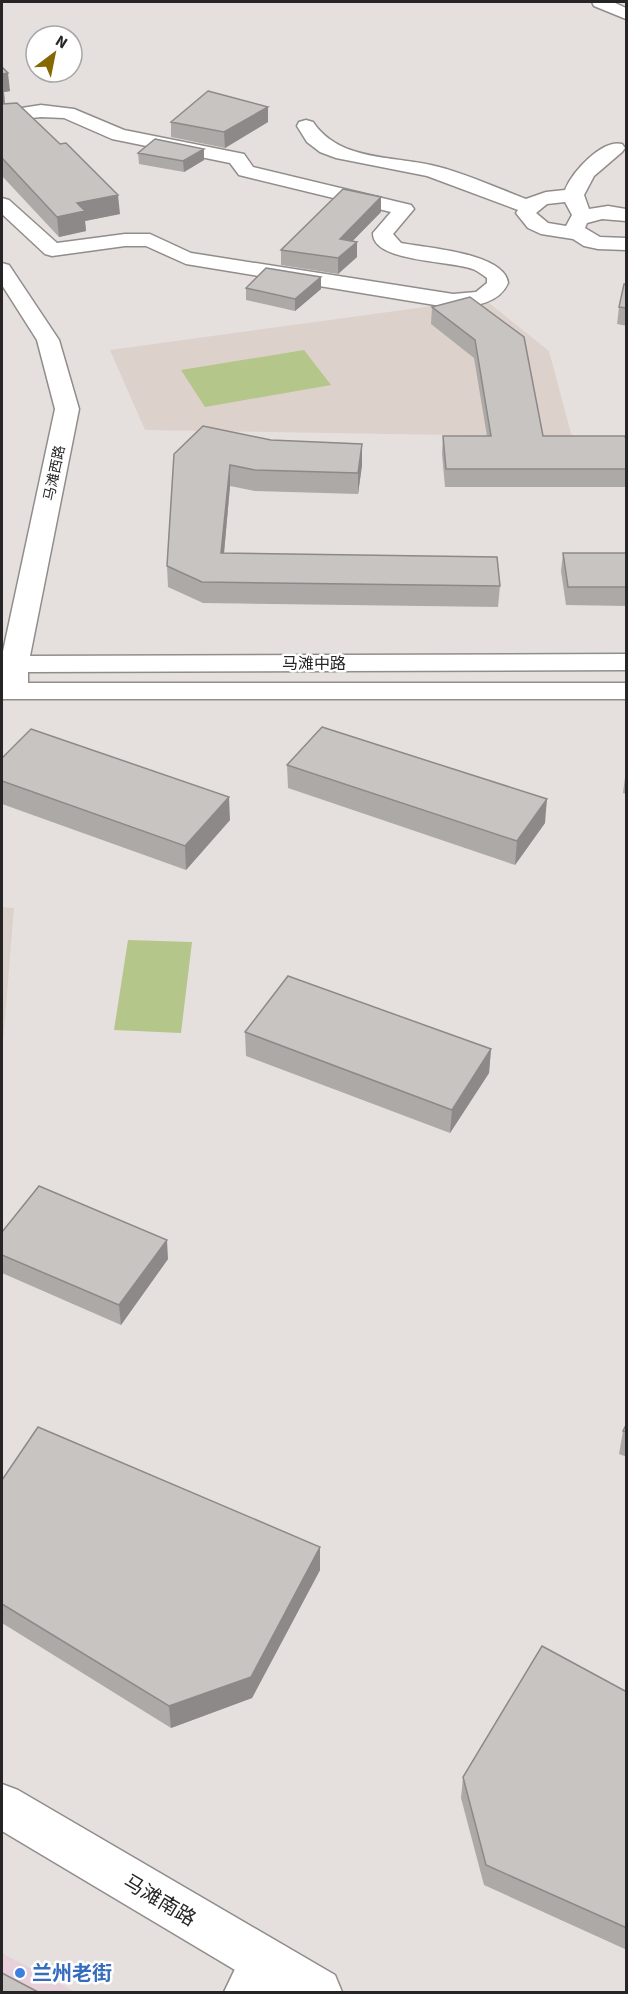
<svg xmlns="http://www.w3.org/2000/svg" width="628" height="1994" viewBox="0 0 628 1994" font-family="'Source Sans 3','Noto Sans SC',sans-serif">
	<rect width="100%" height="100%" fill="#e5e0de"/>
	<path fill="#e8d0da" d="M2,1953l73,39h-73z"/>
	<path fill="#ddd1cc" d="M484,299l65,52 23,86 -427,-7 -35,-80z
		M2,907l12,1 -12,147z"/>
	<path fill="#b4c689" d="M304,350l27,35 -126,22 -24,-37z
		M128,940l64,2 -11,91 -67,-3z"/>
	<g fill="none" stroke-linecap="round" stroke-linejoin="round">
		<defs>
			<path id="street" d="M592,2h21l13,6v11l-32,-13z
				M41,105l33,4 50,21 120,24 9,13 158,38 3,4 -21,25 8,9c25,5 104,10 107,40 -9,21 -34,23 -55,25l-267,-44 -40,-18h-21l-73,10 -7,-2 -43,-40v-16l7,2 48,43 68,-9h25l41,19 262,41 23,-2 11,-9v-5c-4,-3 -8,-6 -12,-8 -21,-10 -103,-7 -102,-37l18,-21 -152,-37 -9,-12 -118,-24 -48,-21 -23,-1 -39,4v-10z
				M306,120l7,2c28,41 83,33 126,45 30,8 58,21 87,32l20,-7 19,-2c7,-18 37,-51 57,-46l3,4 -3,4 -28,24 -10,19 5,14 19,-3 18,3v12l-24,-2 -15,4 -2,5 15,9 26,1v12l-28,-1 -14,-3 -11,-7 -32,-5 -13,-6 -12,-15 2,-3 -91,-34 -91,-18 -16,-6 -13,-10 -10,-16 2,-4zM565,202l7,13 -6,11 -18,-3 -12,-10 11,-9z
				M264,1937l17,7 7,17 -14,31h-50l23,-48z"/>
			<path id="secondary" d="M2,263l7,2 50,75 20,69 -49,247 596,-2v16l-598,2v11h598v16h-624v-43l53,-247 -18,-69 -35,-55z
				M2,1784l16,6 317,185 7,17h-70l-270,-161z"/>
		</defs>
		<use href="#street" stroke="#918d8b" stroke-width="3"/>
		<use href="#secondary" stroke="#918d8b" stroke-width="3"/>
		<use href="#street" fill="#fff" fill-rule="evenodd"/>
		<use href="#secondary" fill="#fff" fill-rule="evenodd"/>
	</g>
	<path fill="#aca9a7" d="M2,67l8,24 -6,1 1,11 115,111 -35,7 1,10 -27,6 -57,-61z
		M171,122h97l-43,26 -54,-11z
		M204,149v11l-20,12 -45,-8 -1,-11z
		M381,212l-29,29 5,1v15l-19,17 -57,-9v-15z
		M627,284v42l-10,-2 2,-17z
		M246,288l75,1 -26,22 -49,-11z
		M470,297l73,139 84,8v43h-182l-3,-33 1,-18h44l-13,-78 -43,-34 1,-17z
		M174,454l188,11 -4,29 -103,-3 -25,-5 -6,67 276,33 -2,21 -295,-4 -35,-16 -1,-21z
		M563,553h64v53l-61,-1 -5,-34z
		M2,758l228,62 -44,50 -184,-66z
		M287,765l258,58 -30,42 -227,-77z
		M626,769h1v25l-4,-1z
		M245,1032l246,17 -2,24 -39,60 -204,-77z
		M2,1232l166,27 -47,66 -119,-52z
		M627,1423v34l-8,-3 4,-23z
		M2,1480l318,67v23l-68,128 -81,30 -169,-105z
		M627,1692v258l-143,-65 -23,-87 2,-21z"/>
	<path fill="#8c8988" d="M8,73l2,18 -6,1 1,16 -3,2v-36z
		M268,107v15l-43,26 -1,-16z
		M204,149v11l-20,12 -1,-11z
		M118,195l2,19 -35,7 1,10 -27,6 -2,-20 20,-14z
		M381,197v15l-41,42v-15z
		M357,242v15l-19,17v-16z
		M321,277v12l-26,22v-12z
		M362,444v21l-4,29v-21z
		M230,465v21l-8,89 -1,-22z
		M229,797l1,23 -44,50 -1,-24z
		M547,799l-2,24 -30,42 2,-24z
		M491,1049l-2,24 -39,60 2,-23z
		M167,1240l1,19 -47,66 -2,-20z
		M320,1547v23l-68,128 -81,30 -2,-22z"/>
	<path fill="#c8c4c2" stroke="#8c8988" stroke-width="1.5" d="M2,67l6,6 -6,1z
		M208,91l60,16 -44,25 -53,-10z
		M17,103l43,41 6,-1 52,52 -41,8 8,8 -28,6 -55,-59v-54z
		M155,139l49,10 -21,12 -45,-8z
		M343,189l38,8 -41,42 17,3 -19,16 -57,-8z
		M266,268l55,9 -26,22 -49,-11z
		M624,284h3v24l-8,-1z
		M470,297l54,40 19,99h82l2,8v25h-181l-3,-33h48l-16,-96 -43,-33z
		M203,426l68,14 91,4 -4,29 -103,-3 -25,-5 -9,88 276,4 3,29 -298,-4 -35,-16 7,-112z
		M563,553h64v34h-59z
		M322,727l225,72 -30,42 -230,-76z
		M31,729l198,68 -44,49 -183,-65v-23z
		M288,976l203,73 -39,61 -207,-78z
		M39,1186l128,54 -48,65 -117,-50v-23z
		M627,1423v9l-4,-1z
		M38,1427l282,120 -69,130 -82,29 -167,-102v-124z
		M542,1646l85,46v236l-141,-63 -23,-88z
		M2,1973l36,19h-36z"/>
	<circle fill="#3f7fe0" stroke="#fff" stroke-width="2" cx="20" cy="1973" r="6"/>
	<g text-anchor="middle" stroke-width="5" stroke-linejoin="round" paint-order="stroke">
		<g font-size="14" fill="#262424" stroke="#fff">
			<text transform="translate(54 473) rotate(-78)" y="5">马滩西路</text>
		</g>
		<g font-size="16" fill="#262424" stroke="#fff">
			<text x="314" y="669">马滩中路</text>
		</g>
		<g font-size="20" fill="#262424" stroke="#fff">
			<text transform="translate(160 1900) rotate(31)" y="7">马滩南路</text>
		</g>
		<g font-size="20" font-weight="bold" fill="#366cbe" stroke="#fff" text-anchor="start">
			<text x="32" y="1980">兰州老街</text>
		</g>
	</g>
	<rect width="628" height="1994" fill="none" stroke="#262424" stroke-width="6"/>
	<g transform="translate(54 54) rotate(32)"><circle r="28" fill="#ffffff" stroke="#a8a7a7" stroke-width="1.5"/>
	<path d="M0-4.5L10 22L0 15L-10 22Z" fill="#866803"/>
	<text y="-9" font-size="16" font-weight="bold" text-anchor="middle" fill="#262424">N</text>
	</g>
</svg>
